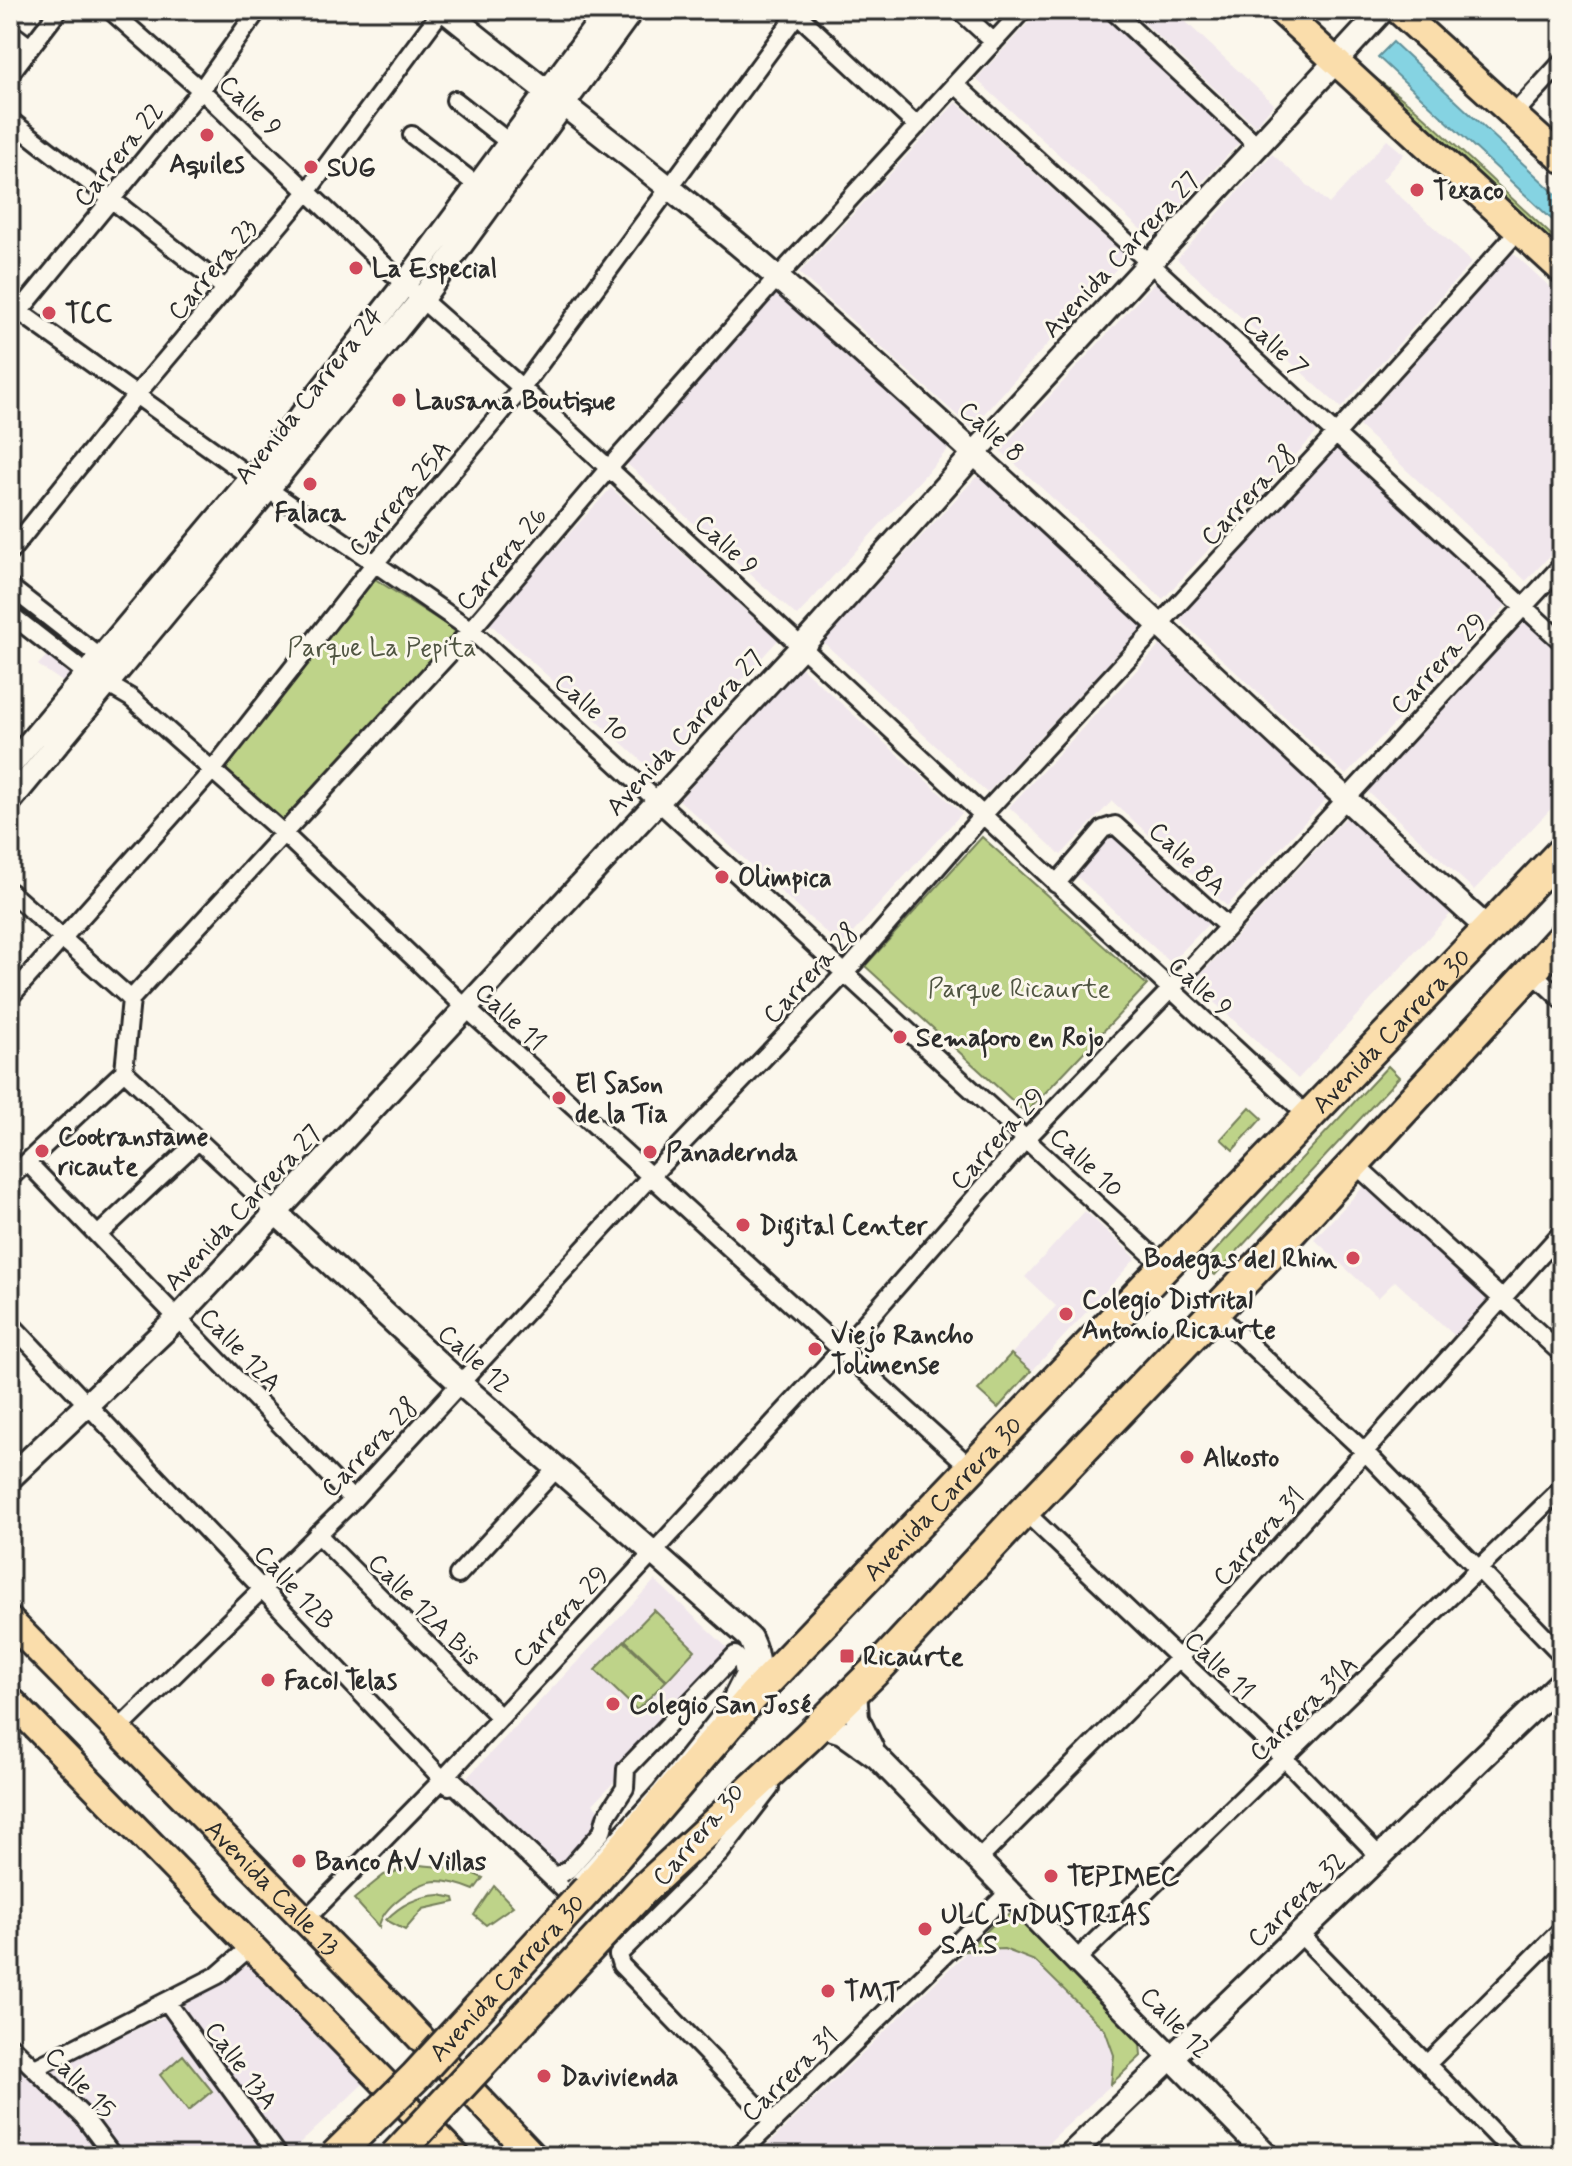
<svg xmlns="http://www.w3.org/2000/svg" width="1572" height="2166" viewBox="0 0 1572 2166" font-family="Mynerve,sans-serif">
	<rect width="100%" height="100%" fill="#fbf7ec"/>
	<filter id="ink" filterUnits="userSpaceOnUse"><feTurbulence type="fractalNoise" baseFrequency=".0125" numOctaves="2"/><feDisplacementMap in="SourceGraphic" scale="16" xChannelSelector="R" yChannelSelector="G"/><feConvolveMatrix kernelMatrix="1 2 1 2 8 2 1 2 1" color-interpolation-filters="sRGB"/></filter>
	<g filter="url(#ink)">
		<path fill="#f0e6ec" d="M1040,10h56l144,132 -90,96 -174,-159z
			M1130,10h43l101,94 -19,22z
			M956,102l171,155 -156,171 -172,-155z
			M1387,140l17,14 -22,26 90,82 -131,146 -164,-149 95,-105 57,50z
			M1512,252l50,46v128l-7,7 7,7v103l-36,38 -167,-155z
			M1156,281l163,149 -156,169 -163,-149z
			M779,291l173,154 -155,171 -172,-154z
			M1337,448l169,157 -160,170 -169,-158z
			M979,474l165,151 -157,168 -164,-151z
			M611,488l167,152 -122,134 -168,-152z
			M1526,621l36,33v143l-88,93 -108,-100z
			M1162,643l167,153 -102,110 -115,-105 -51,54 -52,-48z
			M51,651l23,21 -4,15 -32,-22z
			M801,667l161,146 -121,133 -162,-146z
			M1349,814l105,96 -156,169 -105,-96z
			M1115,831l97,89 -41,43 -97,-89z
			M1367,1183l124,115 -35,39 -61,-56 -17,17 -64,-59z
			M1085,1211l51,47 -138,150 -20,-18 78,-84 -31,-29z
			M655,1580l80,75 -142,149 13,13 -54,57 -93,-88z
			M1006,1914h8l126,129 2,8 -4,9 -104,96h-278z
			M249,1964l118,116 -80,76h-277v-101l23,21 137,-62z"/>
		<path fill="#bed389" stroke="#747f5a" stroke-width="2" d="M1369,73l47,36 146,136v12l-196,-182z
			M375,579l84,54 -177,191 -60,-52z
			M982,837l165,148 -121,128 -161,-147z
			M1388,1066l11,11 -184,198 -13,-10z
			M1250,1107l12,11 -29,32 -12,-11z
			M1011,1354l20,17 -33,37 -20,-18z
			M654,1610l41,40 -28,30 -42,-40z
			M624,1641l42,40 -29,29 -42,-40z
			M419,1865l44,4 20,9 -9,12c-12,-5 -25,-9 -38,-9 -19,1 -55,27 -57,46l-25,-28 30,-24z
			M494,1886l19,20 -27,19 -12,-10z
			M440,1895l14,3 1,4 -32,7 -18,21 -19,-10c15,-16 32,-24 54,-25z
			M1010,1914l8,2 122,127 1,13 -30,28 3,-29 -9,-25 -70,-69 -31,-12 -38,2 36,-35z
			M183,2055l29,36 -24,20 -28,-36z"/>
		<path fill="#85d3e2" stroke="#619099" stroke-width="2" d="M1393,42l169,158v29l-184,-172z"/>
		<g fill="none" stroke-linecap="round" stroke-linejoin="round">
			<defs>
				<path id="street" d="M110,10l91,80 202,193 119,105 787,729
					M959,10l35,32
					M1112,10l146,136
					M797,14l120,112
					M10,32l20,15
					M10,74l49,-64
					M956,85l606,557
					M455,100l55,43
					M1513,115l49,-53
					M10,120l216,169
					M412,135l66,51
					M10,305l242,173 219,152 695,638
					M10,323l191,-233 57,-80
					M10,552l126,-157 171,-203 135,-182
					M10,587l91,71
					M10,614l68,53 53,31 152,135 183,175 504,459
					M1056,884l47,-55 12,-4 113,102
					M10,892l121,107
					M1532,972l30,28
					M10,997l201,-225 164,-209 147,-175 278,-378
					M124,1071l152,142
					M27,1162l326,338
					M1354,1163l208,191
					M10,1178l114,-107 7,-72 340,-369 138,-162 168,-190 246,-268
					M98,1235l101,-95
					M1214,1311l152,142 196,202
					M10,1323l439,463
					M1024,1511l261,248 95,98
					M317,1534l183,183
					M458,1575l98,-106
					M735,1655l7,7 2,12 -18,35 -65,82 -93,103 -119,-115 2,-1 101,96 8,1 9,-6 33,-37 4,-15 19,-29 1,-19z
					M118,1730l235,-230 297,-323 196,-205 136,-156 354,-382 183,-204
					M770,1788l-50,65 -102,102 3,10 152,157
					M978,1860l201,-202 383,-426
					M305,1920l142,-145 395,-426 184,-210 144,-149 392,-425
					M1300,1934l216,222
					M1076,1960l486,-472
					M167,2002l112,154
					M10,2045l73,71 30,40
					M1427,2064l135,-135
					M35,2068l183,-93 32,-28
					M738,2156l271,-264"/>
				<path id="secondary" d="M444,10c111,90 227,175 335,269 239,208 465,429 699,641
					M10,766l250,-298 144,-183 204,-275
					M10,801l258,-312 153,-189 211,-290
					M276,1213l185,171 289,254c10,21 9,37 3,58
					M10,1478l168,-160 618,-665 185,-207 402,-436
					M855,1691l2,27 15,31
					M820,1725l22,7 35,25 391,399
					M1069,2156l493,-475"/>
				<g id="primary">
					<path d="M1280,10l282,260"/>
					<path d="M1398,10l164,149"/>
					<path id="s1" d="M10,1621l381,386 142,149"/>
					<path d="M10,1700l446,456"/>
				</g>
				<g id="highway">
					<path id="s2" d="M588,1889l165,-193 809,-844"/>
					<path d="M644,1889l163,-151 75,-74 142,-153 264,-276 274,-297"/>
				</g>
			</defs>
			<use href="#street" stroke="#2b2b2b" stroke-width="22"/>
			<use href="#secondary" stroke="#2b2b2b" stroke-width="28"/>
			<use href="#primary" stroke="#2b2b2b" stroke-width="32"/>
			<use href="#highway" stroke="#2b2b2b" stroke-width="36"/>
			<use href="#street" stroke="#fbf7ec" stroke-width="16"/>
			<use href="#secondary" stroke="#fbf7ec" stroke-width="22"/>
			<use href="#primary" stroke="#faddab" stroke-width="26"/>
			<use href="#highway" stroke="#faddab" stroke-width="30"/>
			<defs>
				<g id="highway-bridge">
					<path id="s3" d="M335,2156l81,-80 172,-187"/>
					<path d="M395,2156l249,-267"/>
				</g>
			</defs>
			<use href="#highway-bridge" stroke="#2b2b2b" stroke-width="36" stroke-linecap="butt"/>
			<use href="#highway-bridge" stroke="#faddab" stroke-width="30"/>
		</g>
	</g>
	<g fill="#d1495b" stroke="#fbf7ec" stroke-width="3">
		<circle cx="207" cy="135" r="8"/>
		<circle cx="311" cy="167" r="8"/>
		<circle cx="1417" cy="190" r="8"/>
		<circle cx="356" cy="268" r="8"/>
		<circle cx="49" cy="313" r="8"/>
		<circle cx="399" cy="400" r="8"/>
		<circle cx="310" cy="484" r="8"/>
		<circle cx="722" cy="877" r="8"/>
		<circle cx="900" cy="1037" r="8"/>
		<circle cx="559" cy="1098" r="8"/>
		<circle cx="42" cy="1151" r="8"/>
		<circle cx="650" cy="1152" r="8"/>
		<circle cx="743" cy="1225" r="8"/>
		<circle cx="1353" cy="1258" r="8"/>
		<circle cx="1066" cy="1314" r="8"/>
		<circle cx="815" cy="1349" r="8"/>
		<circle cx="1187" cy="1457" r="8"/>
		<rect x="839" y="1648" width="16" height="16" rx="4"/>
		<circle cx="268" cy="1680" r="8"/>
		<circle cx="613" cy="1704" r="8"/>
		<circle cx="299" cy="1861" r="8"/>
		<circle cx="1051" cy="1876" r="8"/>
		<circle cx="925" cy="1929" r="8"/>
		<circle cx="828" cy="1991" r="8"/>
		<circle cx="544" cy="2076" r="8"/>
	</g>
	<g text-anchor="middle" stroke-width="6" stroke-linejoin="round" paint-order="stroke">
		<g font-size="26" fill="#2b2b2b" stroke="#fbf7ec">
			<text transform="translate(251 105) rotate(44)" y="9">Calle 9</text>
			<text transform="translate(118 154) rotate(-51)" y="9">Carrera 22</text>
			<text transform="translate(1120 254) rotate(-47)" y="9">Avenida Carrera 27</text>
			<text transform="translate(212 269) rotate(-50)" y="9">Carrera 23</text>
			<text transform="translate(1276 345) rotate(43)" y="9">Calle 7</text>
			<text transform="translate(308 395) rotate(-51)" y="9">Avenida Carrera 24</text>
			<text transform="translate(992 431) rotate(42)" y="9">Calle 8</text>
			<text transform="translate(1248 495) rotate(-47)" y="9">Carrera 28</text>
			<text transform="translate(399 498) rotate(-50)" y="9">Carrera 25A</text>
			<text transform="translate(727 544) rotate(43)" y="9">Calle 9</text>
			<text transform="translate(501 558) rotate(-50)" y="9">Carrera 26</text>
			<text transform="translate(1438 663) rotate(-47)" y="9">Carrera 29</text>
			<text transform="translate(592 707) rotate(42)" y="9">Calle 10</text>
			<text transform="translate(684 732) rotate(-47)" y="9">Avenida Carrera 27</text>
			<text transform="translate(1188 858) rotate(43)" y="9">Calle 8A</text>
			<text transform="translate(810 973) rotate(-47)" y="9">Carrera 28</text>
			<text transform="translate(1201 986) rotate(42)" y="9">Calle 9</text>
			<text transform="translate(511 1016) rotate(43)" y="9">Calle 11</text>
			<text dy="9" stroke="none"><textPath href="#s2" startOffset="1176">Avenida Carrera 30</textPath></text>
			<text transform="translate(997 1138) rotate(-48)" y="9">Carrera 29</text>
			<text transform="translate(1087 1162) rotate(43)" y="9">Calle 10</text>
			<text transform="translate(242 1207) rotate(-47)" y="9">Avenida Carrera 27</text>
			<text transform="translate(241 1349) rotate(46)" y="9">Calle 12A</text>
			<text transform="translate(475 1358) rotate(42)" y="9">Calle 12</text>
			<text transform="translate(369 1447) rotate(-46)" y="9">Carrera 28</text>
			<text dy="9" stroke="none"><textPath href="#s2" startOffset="528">Avenida Carrera 30</textPath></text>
			<text transform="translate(1258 1536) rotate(-48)" y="9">Carrera 31</text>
			<text transform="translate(295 1587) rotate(47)" y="9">Calle 12B</text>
			<text transform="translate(425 1609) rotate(45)" y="9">Calle 12A Bis</text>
			<text transform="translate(560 1616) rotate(-47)" y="9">Carrera 29</text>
			<text transform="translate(1220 1665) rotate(44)" y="9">Calle 11</text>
			<text transform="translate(1303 1708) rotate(-44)" y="9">Carrera 31A</text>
			<text transform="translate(698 1834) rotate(-49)" y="9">Carrera 30</text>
			<text dy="9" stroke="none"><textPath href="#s1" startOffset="374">Avenida Calle 13</textPath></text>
			<text transform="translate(1296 1899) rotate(-44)" y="9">Carrera 32</text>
			<text dy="9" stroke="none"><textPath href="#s3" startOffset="248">Avenida Carrera 30</textPath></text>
			<text transform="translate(1176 2022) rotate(46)" y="9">Calle 12</text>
			<text transform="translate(242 2065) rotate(53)" y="9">Calle 13A</text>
			<text transform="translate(789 2074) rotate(-44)" y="9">Carrera 31</text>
			<text transform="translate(81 2082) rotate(46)" y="9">Calle 15</text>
		</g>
		<g font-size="26" font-weight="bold" fill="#2b2b2b" stroke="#fbf7ec" text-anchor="start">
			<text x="207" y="172" text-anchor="middle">Aquiles</text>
			<text x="327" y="176">SUG</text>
			<text x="1433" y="199">Texaco</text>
			<text x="372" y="277">La Especial</text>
			<text x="65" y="322">TCC</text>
			<text x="415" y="409">Lausana Boutique</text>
			<text x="310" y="521" text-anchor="middle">Falaca</text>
			<text x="738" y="886">Olimpica</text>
			<text x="916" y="1046">Semaforo en Rojo</text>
			<text x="575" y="1092">El Sason<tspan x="575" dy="30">de la Tia</tspan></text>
			<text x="58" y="1145">Cootranstame<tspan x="58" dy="30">ricaute</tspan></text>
			<text x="666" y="1161">Panadernda</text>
			<text x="759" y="1234">Digital Center</text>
			<text x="1337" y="1267" text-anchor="end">Bodegas del Rhin</text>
			<text x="1082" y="1308">Colegio Distrital<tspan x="1082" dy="30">Antonio Ricaurte</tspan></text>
			<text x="831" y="1343">Viejo Rancho<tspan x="831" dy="30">Tolimense</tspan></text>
			<text x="1203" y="1466">Alkosto</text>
			<text x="863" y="1665">Ricaurte</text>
			<text x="284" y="1689">Facol Telas</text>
			<text x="629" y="1713">Colegio San José</text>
			<text x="315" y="1870">Banco AV Villas</text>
			<text x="1067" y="1885">TEPIMEC</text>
			<text x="941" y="1923">ULC INDUSTRIAS<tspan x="941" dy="30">S.A.S</tspan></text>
			<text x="844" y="2000">TMT</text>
			<text x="560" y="2085">Davivienda</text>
		</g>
		<g font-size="26" fill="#505542" stroke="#fbf7ec">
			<text x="382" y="656">Parque La Pepita</text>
			<text x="1019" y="997">Parque Ricaurte</text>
		</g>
	</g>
	<rect width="1572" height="2166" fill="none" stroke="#fbf7ec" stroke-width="40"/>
	<rect x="20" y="20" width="1532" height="2126" fill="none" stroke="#2b2b2b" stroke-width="3" filter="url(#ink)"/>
</svg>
